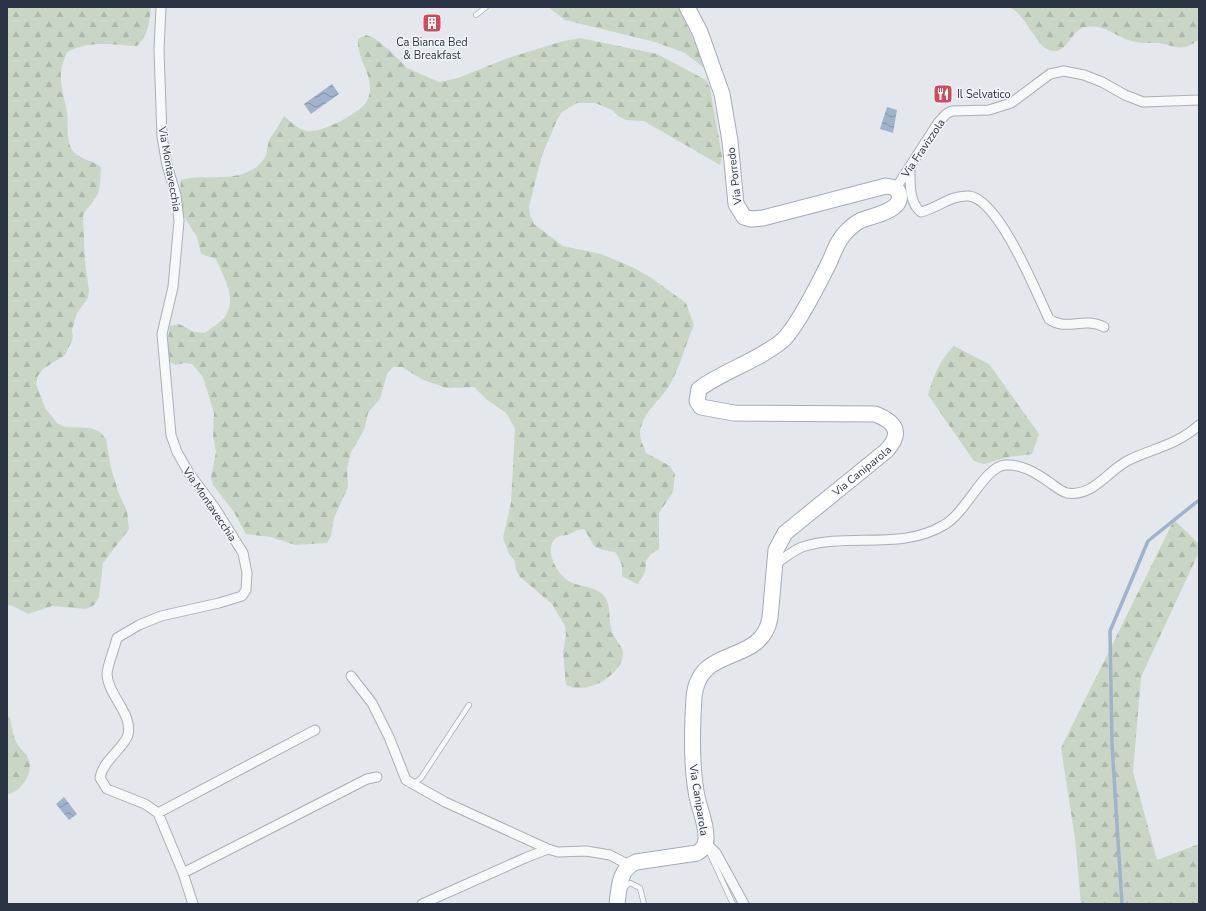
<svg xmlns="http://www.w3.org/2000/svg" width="1206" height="911" viewBox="0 0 1206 911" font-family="'Nunito Sans',sans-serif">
	<defs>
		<pattern id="forest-firs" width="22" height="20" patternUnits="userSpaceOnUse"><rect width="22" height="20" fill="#c9d6c5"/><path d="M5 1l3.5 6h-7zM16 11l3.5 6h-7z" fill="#adb8ab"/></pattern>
		<pattern id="water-waves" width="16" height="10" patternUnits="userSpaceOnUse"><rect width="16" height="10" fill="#9fb4cc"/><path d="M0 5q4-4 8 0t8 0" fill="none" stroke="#8293a7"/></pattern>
	</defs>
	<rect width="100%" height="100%" fill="#e4e7ec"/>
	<path fill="url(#forest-firs)" d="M7,7h144c-2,15 -2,28 -14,39 -26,-1 -45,-6 -70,6 -2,6 -5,12 -6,18 -1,15 3,27 6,42 2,12 -2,29 6,39 7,9 20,9 28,16l-1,18 -2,9 -15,21 2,48 4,27 -1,8 -11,15 -5,17 1,8 -8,17 -22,14 -5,7 -2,8 9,24 12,15 8,4 26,1 9,4 6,7 5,29 8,26 8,17 2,18 -26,34 -4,34 -5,8 -8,4 -34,-3 -24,8 -15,-8 -6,-1z
		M548,7h130l30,64 -23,-18 -30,-11 -90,-22z
		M1008,7h191v33c-4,2 -9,6 -14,7 -8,2 -18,-3 -27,-4 -10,0 -20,1 -30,-3 -11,-4 -19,-11 -30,-13 -5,-1 -14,-1 -18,2 -11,7 -16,29 -33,20 -13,-7 -23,-38 -39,-42z
		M366,35l8,3 14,11 19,19 32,14 19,-4 50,-20 52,-16 20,-4 77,16 49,26 4,8 12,68 -2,9 -76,-44 -18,-1 -8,-4 -6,-6 -17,-7h-18l-15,9 -5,8 -15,35 -13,52 1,8 4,9 29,22 38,8 33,14 16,9 36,26 8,22c-9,20 -14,45 -27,64 -9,13 -22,22 -26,38 -3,9 2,18 5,26l24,13 5,8 -2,18 -14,21v36l-8,5 -5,7c0,10 -2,16 -9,23l-15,-8c1,-10 -1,-16 -7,-24 -26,-5 -18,-3 -31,-23 -10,1 -10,4 -17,6 -5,1 -10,0 -13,5 -9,12 3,33 13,40 9,7 23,5 34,13 11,9 7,22 10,34 1,8 7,14 11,22 5,12 -9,26 -19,32 -11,6 -25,10 -37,4l-3,-33 3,-17 -1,-9 -13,-22 -32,-27 -4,-7 -1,-9 -6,-7 -6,-16 8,-35 4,-75 -9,-15 -20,-14 -12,-12 -27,1 -24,-8 -21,-13h-9l-6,7 -7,25 -12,14 -4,17 -13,22 -4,17 1,18 -14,31 -3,18 -4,7 -32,2 -24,-8 -25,-3 -12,-22 -21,-27 -2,-8 5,-25 -3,-17 1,-22 -11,-36 -11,-13 -8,-1 -8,2 -8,-4 -1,-17 3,-18 9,-2 15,8 11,1c5,-4 19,-13 21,-18 11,-19 -3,-38 -10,-56l-15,-5 -4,-17 -14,-22 -3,-25 1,-10c14,-4 26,-2 40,-3 17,0 37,-5 45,-22 2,-6 1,-13 5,-18 4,-7 9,-13 13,-21 6,5 15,14 23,15 13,3 50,-17 58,-27 3,-5 5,-9 5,-15 1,-17 -14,-33 -12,-50z
		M954,346l35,18 50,70 -7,20 -24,3 -24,7 -10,-3 -46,-66c6,-20 11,-34 26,-49z
		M1174,520l25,24v8l-58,125 -8,95 24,88 42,-16v60h-118l-6,-66 -14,-90z
		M7,715l3,3c2,8 3,20 8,27 3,5 8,8 10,13 7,13 -7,35 -21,36z"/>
	<path fill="url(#water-waves)" d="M332,84l7,10 -28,20 -7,-10z
		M887,107l10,3 -4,23 -13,-4z
		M64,797l13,17 -8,6 -13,-16z"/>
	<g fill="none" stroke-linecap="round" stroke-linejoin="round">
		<path stroke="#9fb4cc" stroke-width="3.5" d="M1122,904l-10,-160 -2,-113 38,-90 51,-41"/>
		<defs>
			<path id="lane" d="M476,15l10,-8
				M413,784l8,-6 48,-73
				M704,850l5,2 24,52
				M625,887l5,-4 10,5 4,16"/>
			<path id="street" d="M161,7l-2,43 3,87 5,28 9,30 3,26 -6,66 -11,47 9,101 6,17 12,21 26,35 28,45 4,20 -1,17 -4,6 -23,7 -58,13 -22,9 -22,13c-2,9 -10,28 -10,36 1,22 26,39 21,61 -4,13 -25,25 -28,43l7,11 38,15 13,9 25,60 10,31
				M910,169c0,14 -1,34 11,43 17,-4 29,-17 48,-16 30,3 68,98 80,123 18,13 34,-3 55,8
				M896,188l42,-65 8,-9 6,-3 37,-1 22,-7 39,-29 14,-3 20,4 18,7 23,13 18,7 56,-2
				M774,565c9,-6 18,-14 28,-18 46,-15 99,4 142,-22 23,-13 40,-58 61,-60 17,-1 31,8 44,17 6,4 11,9 18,11 27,4 41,-23 62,-33 25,-12 48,-15 70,-35
				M351,676l21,27 17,34 17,43 39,22 103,47
				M158,813l157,-83
				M706,843l10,10 28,51
				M183,873l184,-94 10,-2
				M422,904l103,-46 23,-9 10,3 28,-1 24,4 19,10"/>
			<g id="primary">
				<path id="s1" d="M617,904c2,-16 2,-35 19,-42l61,-9c5,-3 9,-7 9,-14 1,-16 -8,-32 -10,-48 -5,-30 -4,-62 -2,-93 4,-55 67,-31 76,-80l6,-68 9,-17 101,-82c17,-18 10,-29 -11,-37l-141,-1 -33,-6 -4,-6 2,-12c26,-19 59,-28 84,-49 15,-14 37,-59 47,-79 4,-10 8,-21 16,-29 4,-4 9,-9 14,-11 13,-6 51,-11 36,-33l-10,-2 -123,32 -12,1 -7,-2 -8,-13 -6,-63 -8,-47 -22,-62 -13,-25"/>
			</g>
		</defs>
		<use href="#lane" stroke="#a9aeb7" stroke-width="6"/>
		<use href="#street" stroke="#a9aeb7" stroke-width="11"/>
		<use href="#primary" stroke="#a3abb8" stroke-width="17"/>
		<use href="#lane" stroke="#f7f8fa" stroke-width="4.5"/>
		<use href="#street" stroke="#f7f8fa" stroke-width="9"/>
		<use href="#primary" stroke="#fff" stroke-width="15"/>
	</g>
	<defs>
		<symbol id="building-square" viewBox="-11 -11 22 22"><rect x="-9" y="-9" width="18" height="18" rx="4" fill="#d1495b" stroke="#f4f6f9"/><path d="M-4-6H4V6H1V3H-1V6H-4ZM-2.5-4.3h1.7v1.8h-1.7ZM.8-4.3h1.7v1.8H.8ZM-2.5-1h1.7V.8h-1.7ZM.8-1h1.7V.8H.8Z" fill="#fff"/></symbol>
		<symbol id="restaurant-square" viewBox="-11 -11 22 22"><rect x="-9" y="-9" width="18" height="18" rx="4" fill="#d1495b" stroke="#f4f6f9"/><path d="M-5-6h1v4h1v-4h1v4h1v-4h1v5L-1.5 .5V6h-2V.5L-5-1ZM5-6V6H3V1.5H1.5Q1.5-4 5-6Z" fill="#fff"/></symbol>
	</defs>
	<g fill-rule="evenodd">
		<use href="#building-square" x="421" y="12" width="22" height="22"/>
		<use href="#restaurant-square" x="932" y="83" width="22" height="22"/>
	</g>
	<g text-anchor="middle" stroke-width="3" stroke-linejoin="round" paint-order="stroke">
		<g font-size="11" fill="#2b3445" stroke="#f4f6f9">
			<text x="432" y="46">Ca Bianca Bed<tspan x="432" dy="13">&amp; Breakfast</tspan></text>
			<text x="957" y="98" text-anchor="start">Il Selvatico</text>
		</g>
		<g font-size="11" fill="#2b3445" stroke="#f4f6f9">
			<text transform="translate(923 148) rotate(-56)" y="4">Via Fravizzola</text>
			<text transform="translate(170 169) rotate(80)" y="4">Via Montavecchia</text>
			<text transform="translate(734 176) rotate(-97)" y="4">Via Porredo</text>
			<text dy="4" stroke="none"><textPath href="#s1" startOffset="574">Via Caniparola</textPath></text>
			<text transform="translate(210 504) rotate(56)" y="4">Via Montavecchia</text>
			<text transform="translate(699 800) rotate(81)" y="4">Via Caniparola</text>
		</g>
	</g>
	<rect width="1206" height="911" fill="none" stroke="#2b3445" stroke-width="16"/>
</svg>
